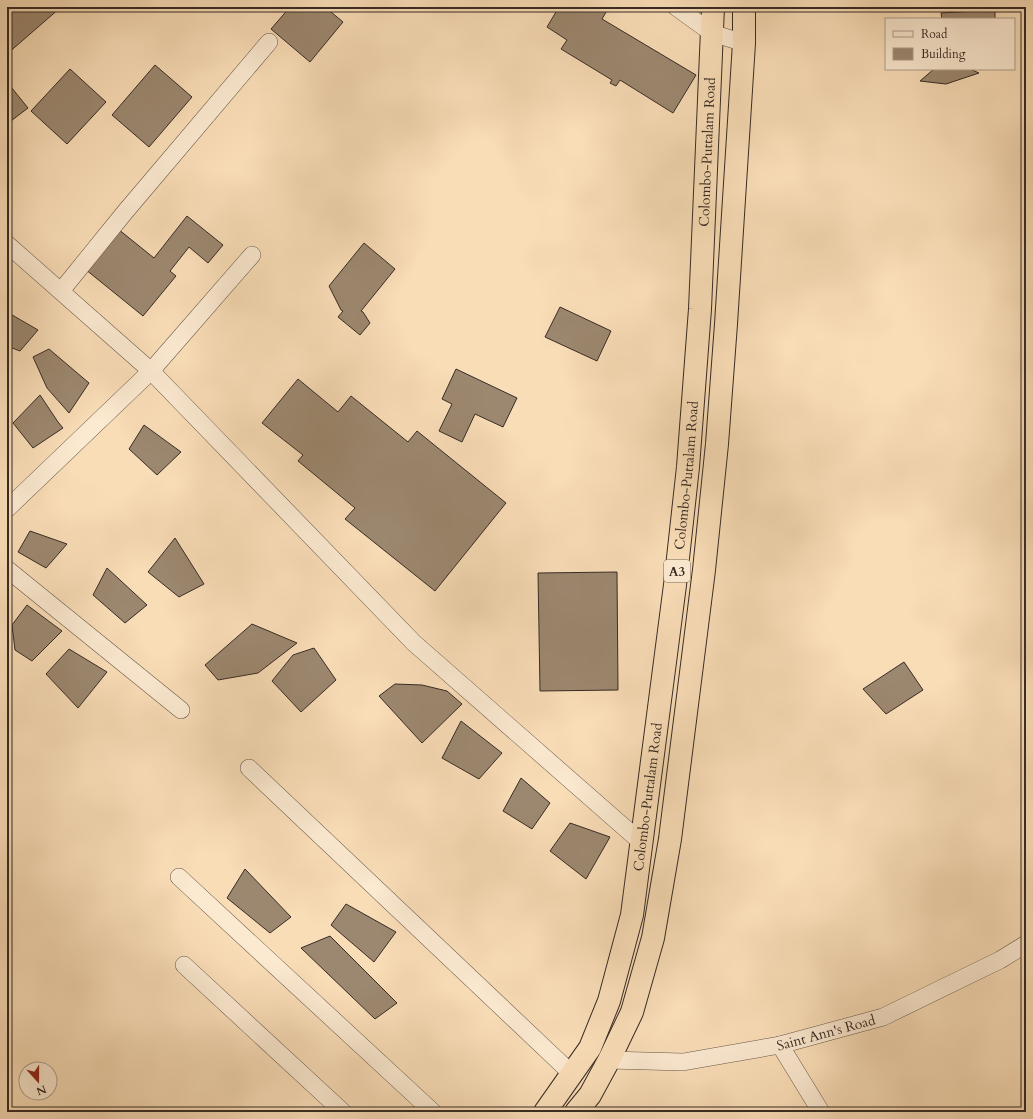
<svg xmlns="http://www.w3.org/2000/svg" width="1033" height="1119" viewBox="0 0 1033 1119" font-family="Cardo,serif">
	<rect width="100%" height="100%" fill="#f9ddb7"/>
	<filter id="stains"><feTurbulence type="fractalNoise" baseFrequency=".005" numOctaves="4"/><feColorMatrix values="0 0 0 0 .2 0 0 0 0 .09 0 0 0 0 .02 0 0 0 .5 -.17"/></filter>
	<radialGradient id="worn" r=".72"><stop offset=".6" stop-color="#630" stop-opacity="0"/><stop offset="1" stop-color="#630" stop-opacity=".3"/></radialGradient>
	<path fill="#9c8870" stroke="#372b24" d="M7,7h52l1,1 -53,46z
		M290,7h35l18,15 -33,40 -39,-33z
		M559,7h50l-7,12 94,56 -23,38 -53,-33 -4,6 -6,-3 2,-3 -51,-31 6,-9 -20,-13z
		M995,10v9h-53l-1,-6z
		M155,65l37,32 -43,50 -37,-32z
		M70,69l36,33 -39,42 -36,-33z
		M934,69h36l9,4 -33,11 -26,-3z
		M7,82l21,26 -21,16z
		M187,216l36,29 -15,18 -19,-16 -19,24 6,5 -33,40 -58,-47 33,-40 36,29z
		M364,243l31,26 -34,42 2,1 7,11 -10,12 -22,-18 5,-6 -2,-1 -12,-24z
		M560,307l51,24 -14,30 -52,-24z
		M7,312l31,18 -18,21 -13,-5z
		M49,349l40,34 -20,30 -22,-25 -14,-31z
		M456,369l61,29 -14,29 -28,-13 -13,28 -23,-11 13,-27 -10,-5z
		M298,379l40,33 13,-16 57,46 9,-11 89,72 -71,88 -90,-72 10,-11 -57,-47 5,-6 -41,-32z
		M40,395l18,27 5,6 -30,20 -20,-25z
		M144,425l37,27 -24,23 -28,-26z
		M30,531l37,13 -21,24 -28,-16z
		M175,538l29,46 -25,13 -31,-25z
		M107,568l40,37 -22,18 -32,-28z
		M617,572l1,118 -78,1 -2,-118z
		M27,605l35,26 -30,30 -17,-11 -3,-25z
		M252,624l45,19 -39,30 -40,7 -13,-15z
		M314,648l22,32 -35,32 -29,-31 21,-26z
		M69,649l38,23 -29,36 -32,-34z
		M904,662l19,28 -37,24 -23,-25z
		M395,684l27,1 25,6 15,13 -40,39 -43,-47z
		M461,721l41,32 -23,26 -37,-21z
		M521,778l29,25 -18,26 -29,-18z
		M570,823l40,14 -24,42 -36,-28z
		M245,869l46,48 -21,16 -43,-35z
		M346,904l50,28 -22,30 -43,-37z
		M330,936l67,67 -22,16 -74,-71z"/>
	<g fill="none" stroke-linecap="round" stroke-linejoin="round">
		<defs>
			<g id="street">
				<path d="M676,7l36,26 32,10"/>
				<path d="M7,244l144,127 263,272 227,199"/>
				<path d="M61,291l64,-79 144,-170"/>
				<path d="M7,509l144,-138 101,-116"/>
				<path d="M7,569l174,141"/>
				<path d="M249,768l323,306"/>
				<path d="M179,877l254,235"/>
				<path d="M184,965l159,147"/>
				<path d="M780,1045l41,67"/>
				<path id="s1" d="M609,1060l74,2 97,-17 103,-28 117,-57 26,-16"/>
			</g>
			<g id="highway">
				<path id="s2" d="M545,1112l45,-64 19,-47 23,-86 43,-330 13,-118 12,-158 13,-302"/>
				<path d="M576,1112l14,-17 19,-35 23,-48 21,-74 17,-99 34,-269 13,-126 9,-120 18,-281v-36"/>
			</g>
		</defs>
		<use href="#street" stroke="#685849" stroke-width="18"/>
		<use href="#highway" stroke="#372b24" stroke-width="24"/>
		<use href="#street" stroke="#fbe9d0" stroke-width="17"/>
		<use href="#highway" stroke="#f9ddb7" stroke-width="22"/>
	</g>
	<g text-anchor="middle" stroke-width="3.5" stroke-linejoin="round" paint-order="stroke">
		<rect fill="#fbe9d0" stroke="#726458" stroke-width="1" x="664" y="560" width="26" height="22" rx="3"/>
		<g font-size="13" font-weight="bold" fill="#372b24">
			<text x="677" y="576">A3</text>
		</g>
		<g font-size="14" fill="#372b24" stroke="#fbe9d0">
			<text dy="5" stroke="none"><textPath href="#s2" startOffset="985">Colombo-Puttalam Road</textPath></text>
			<text dy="5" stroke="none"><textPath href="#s2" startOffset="661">Colombo-Puttalam Road</textPath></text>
			<text dy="5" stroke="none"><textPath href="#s2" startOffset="337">Colombo-Puttalam Road</textPath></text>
			<text dy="5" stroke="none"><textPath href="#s1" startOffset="220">Saint Ann's Road</textPath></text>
		</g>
	</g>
	<rect width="1033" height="1119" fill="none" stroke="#f9ddb7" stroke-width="24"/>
	<rect x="8" y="8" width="1017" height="1103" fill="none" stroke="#372b24" stroke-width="2"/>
	<rect x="12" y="12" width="1009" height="1095" fill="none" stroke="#372b24"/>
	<rect x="885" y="18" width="130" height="52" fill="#fbe9d0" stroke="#ad9d8b"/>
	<rect x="893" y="31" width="20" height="6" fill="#fbe9d0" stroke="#ad9d8b"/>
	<text x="921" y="38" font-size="12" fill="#372b24">Road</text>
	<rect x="893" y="48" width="20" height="12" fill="#9c8870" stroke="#ad9d8b"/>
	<text x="921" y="58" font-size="12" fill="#372b24">Building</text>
	<g transform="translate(38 1081) rotate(159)"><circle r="19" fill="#fbe9d0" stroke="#ad9d8b"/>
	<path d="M0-3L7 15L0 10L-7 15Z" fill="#8f2418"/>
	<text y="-6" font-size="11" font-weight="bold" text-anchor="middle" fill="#372b24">N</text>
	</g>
	<rect width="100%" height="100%" filter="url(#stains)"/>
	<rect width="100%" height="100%" fill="url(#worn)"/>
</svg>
